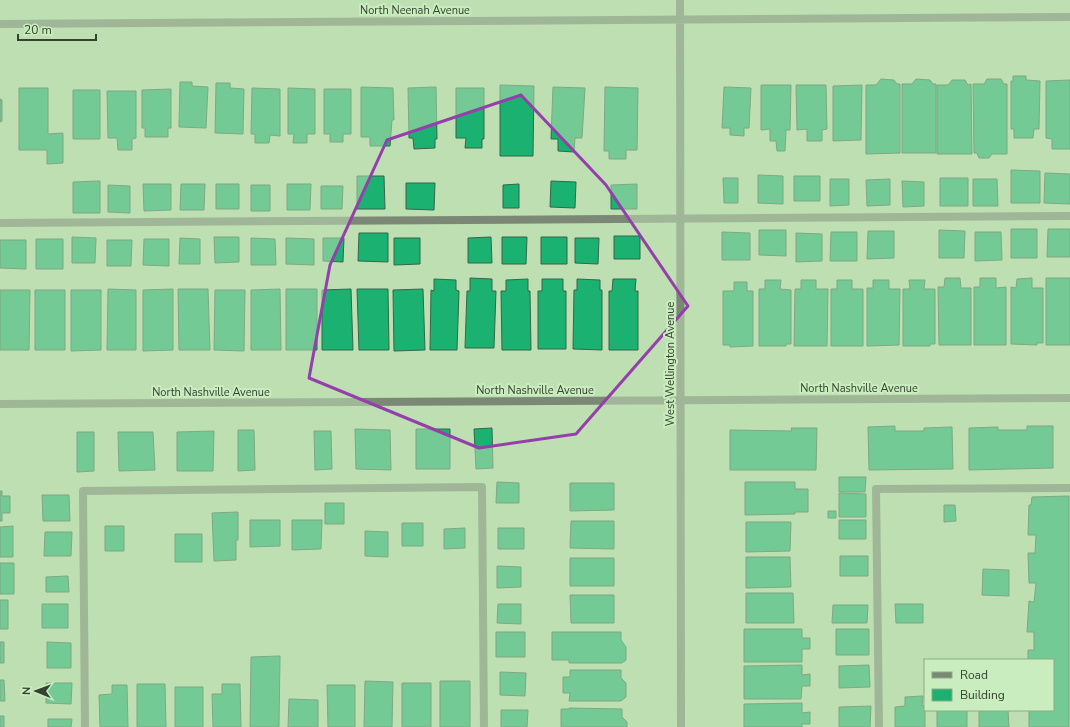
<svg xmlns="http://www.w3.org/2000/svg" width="1070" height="727" viewBox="0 0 1070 727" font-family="'Nunito Sans',sans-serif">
	<rect width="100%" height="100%" fill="#bddfb2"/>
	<path fill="#1ab171" stroke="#35674b" d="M1013,76h13v4l14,1 -1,48h-5l-1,9h-19v-9h-3v-48h2z
		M881,79l13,1 3,4h3v69l-34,1v-69h10z
		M916,79l14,1 3,4h3v69h-34v-69h10z
		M987,79h14l3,5h3v70h-15l-3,4h-10l-2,-5h-3l-1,-69h11z
		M952,80h13l3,5 3,-1 1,70h-35v-69h11z
		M1070,80v69h-18v-10l-6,-1v-57z
		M180,82h12v4l16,1 -2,41 -27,-1z
		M216,83h14v5l14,1 -1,45 -28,-1z
		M500,85l34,1 -1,70h-33z
		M761,85h30l-1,45h-4l-1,21h-8l-1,-10h-6v-12l-9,1z
		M796,85h30l1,44 -5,1v11h-15v-12l-10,1z
		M862,85l-1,55 -28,1v-55z
		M361,87l32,1 1,32h-2l-2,26h-20v-9h-9z
		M436,87l1,52h-2v9l-21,1 -1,-11h-4l-1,-50z
		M553,87l32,1 -3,50h-7l-1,14 -16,-1v-12h-7z
		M605,87l33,1 -1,62h-11v9h-17v-8h-5z
		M724,87l27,1 -2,40h-5v8l-14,-1v-7h-8z
		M19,88h29v46l15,-1v30l-16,1v-14h-28z
		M252,88l28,1v47l-10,-1 -1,8h-14v-9h-4z
		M288,88l27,1v45h-8v9h-14l1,-9h-6z
		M456,88h28v51h-2v9h-17l1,-10h-10z
		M171,89v39h-3v9h-23v-9h-3v-38z
		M324,89h27v45h-8v8h-13v-8h-6z
		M73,90h27v49h-27z
		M107,91h29v47l-4,1v11h-14l-1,-12h-9z
		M0,99l2,1v21l-2,1z
		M1011,170l29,1v32h-29z
		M1045,173l25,1v30l-26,-1z
		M758,175l25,1v28l-25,-1z
		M357,176h27l1,33h-28z
		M794,176h26v25h-26z
		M723,178h15v25h-14z
		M940,178h28v28h-28z
		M830,179h19v26l-19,1z
		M890,179v26l-23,1 -1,-26z
		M973,179h24l1,27h-25z
		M100,181v32h-27v-31z
		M551,181l25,1 -1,26 -25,-1z
		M902,181l22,1v24l-21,1z
		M406,183h29l-1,27 -28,-1z
		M143,184h28v26l-27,1z
		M181,184h24l-1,26h-24z
		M216,184h23v25h-23z
		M287,184h24l-1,26h-23z
		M519,184v24h-16v-23z
		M637,184v25h-26v-24z
		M108,185l22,1v27l-22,-1z
		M251,185h19v26h-19z
		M321,186h22l-1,23h-21z
		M1011,229h26v29h-26z
		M1048,229h22v28h-23z
		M759,230h27v26l-27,-1z
		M939,230l26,1 -1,27h-25z
		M868,231h26v27l-27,1z
		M722,232l28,1v27h-28z
		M831,232h26v29h-27z
		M975,232h26l1,28 -27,1z
		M359,233h29v29l-30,-1z
		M796,233l26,1v27l-26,1z
		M614,236h26v23h-26z
		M72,237l24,1 -1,25h-23z
		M214,237h25v25l-24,1z
		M491,237l1,26h-24v-25z
		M502,237h25l-1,27h-24z
		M541,237h26v27h-26z
		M180,238l20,1v25h-21z
		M251,238l24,1 1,26h-25z
		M286,238l28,1v26l-28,-1z
		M323,238h21l-1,24 -20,-1z
		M394,238h26v26l-26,1z
		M575,238h24l-1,26 -23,-1z
		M36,239h27v30h-27z
		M144,239h25v27l-26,-1z
		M0,240h26v29l-26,-1z
		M107,240h25l-1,26h-24z
		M470,278l22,1v12h4l-2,57h-29l2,-57h3z
		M945,278h15l1,10h10v57h-32l-1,-58h6z
		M980,278h16v10l10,-1v58h-32v-58h6z
		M1032,278v10h11v55h-6v2l-26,-1v-57l5,1 1,-9z
		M1046,278h24v67h-24z
		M434,279l22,1v10l3,1 -2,59h-27l1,-60 3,1z
		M528,279v12h2l1,59h-29l-1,-59h5v-11z
		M542,279h21v12h3v58h-28v-58h4z
		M577,279l23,1v10h2v60l-29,-1 1,-59h3z
		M613,279h23l-1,12h3v59h-29v-59h3z
		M765,280h16l-1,9 11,1v54h-5v2h-27v-57h6z
		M801,280h15v9h12l-1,57h-33l1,-57h6z
		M837,280h15v9h11v57h-32v-57h6z
		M873,280h16v9h11l-1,56 -32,1v-58h6z
		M909,280h16l-1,9h11v55h-5v2h-27v-57h7z
		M734,282h13v9h6v55l-23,1v-2h-7v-54h11z
		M108,289l28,1v60h-29z
		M173,289v61l-30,1v-61z
		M178,289h30l2,61h-31z
		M280,289l1,61h-30v-60z
		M286,289h31v61h-31z
		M351,289l2,61h-31v-60z
		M357,289h31l1,61h-30z
		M423,289l2,61 -31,1 -1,-61z
		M0,290h30l-1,60h-29z
		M35,290h30v60h-30z
		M71,290h30v60l-30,1z
		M215,290h30l-1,61 -30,-1z
		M895,426v5h29v-3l28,-1 1,42 -84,1 -1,-43z
		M1027,426h26v42l-84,2v-42l29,-1v3h29z
		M492,428l1,40 -17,1 -2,-40z
		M791,428h26l-1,42h-86v-40l62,1z
		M355,429l35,1 1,40 -35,-1z
		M416,429h34v40h-34z
		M238,430h16l1,40 -17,1z
		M214,431l-1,40h-36v-39z
		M314,431h17l1,38 -17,1z
		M77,432h17v39l-17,1z
		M118,432h35l2,38 -36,1z
		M839,477h27l-1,15h-26z
		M497,482l22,1v20h-23z
		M745,482h50v7h13v23h-13v2l-50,1z
		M570,483h44v27l-44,1z
		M0,491h2v5h8v17h-8v8h-2z
		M839,493l27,1v23h-27z
		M42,495h27l1,26h-27z
		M1069,496v231h-40v-17h24v-50h-25v-10h6v-18h-7l2,-31 5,1 2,-19h-7l-1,-30h7l1,-18h-8l1,-30h2l1,-8z
		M325,503h19v21h-19z
		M944,505h11l1,16 -12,1z
		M828,511h8v7h-8z
		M238,512v28h-2v20l-22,1 -2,-48z
		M250,520h30v26l-30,1z
		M292,520h30l-1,29 -29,1z
		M839,520h27v19h-27z
		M571,521h43v28l-44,-1z
		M746,522h45l-1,29 -44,1z
		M402,523h21v23h-21z
		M13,526v31h-13v-30z
		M105,526h19v25h-19z
		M465,528v20l-21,1v-20z
		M498,528h26v21h-26z
		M365,531l23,1v25l-23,-1z
		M45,532h27l-1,24h-27z
		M175,534h27v28h-27z
		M840,556h28v20h-28z
		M746,557h44l1,30 -45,1z
		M570,558h44v28h-44z
		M0,563h14v31h-14z
		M497,566l24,1v20l-24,1z
		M983,569l26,1v26l-27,-1z
		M68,576l1,16h-23v-15z
		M746,593h47l1,30h-48z
		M570,595h44v28h-43z
		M0,600h8v29h-8z
		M42,604h26v24h-26z
		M498,604h23v20l-24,-1z
		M895,604h28v19h-27z
		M833,605h35l-1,18h-35z
		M744,629h58v9h8v11h-8v13h-58z
		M836,629h33v26h-33z
		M496,632h29v25h-29z
		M552,632h69v8l5,7v13l-4,3h-53v-3h-17z
		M0,642h4v21h-4z
		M47,642l24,1v25h-24z
		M280,656l-1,71h-29l1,-70z
		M802,665v10l8,-1v12h-8l-1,13h-57v-33z
		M869,665l1,22 -31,1v-22z
		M570,670h51v8l5,5v14l-5,4h-52l1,-8h-7v-16h7z
		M500,672l26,1 -1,23 -25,-1z
		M0,680h4l1,21h-5z
		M365,681l28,1 -1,45h-28z
		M440,681h30v46h-30z
		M46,683h26l-1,21 -25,-1z
		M402,683h29v44h-29z
		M137,684h28l1,43h-29z
		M222,684h18l1,43h-28l-1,-33h10z
		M112,685h15l1,42h-28l-1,-32 13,-1z
		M327,685h28v42h-27z
		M175,687h28v40h-28z
		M923,696l-1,10h3v21h-30v-20l10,-1v-9z
		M289,699l29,1v27h-30z
		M802,703v10l8,-1v12h-8v3h-58v-23z
		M871,706l-1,21h-31v-20z
		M569,708l53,1v8l5,5v5h-66v-18h8z
		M501,710h27l-1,17h-26z
		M937,710h30v17h-30z
		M979,710h29l1,17h-30z
		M0,716h4v11h-4z
		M48,719h24l-1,8h-23z"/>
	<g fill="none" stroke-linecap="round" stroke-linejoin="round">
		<path stroke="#7a8875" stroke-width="8" d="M0,223l1070,-7
			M85,727l-2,-236 399,-4 2,240
			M879,727l-3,-238 194,-1"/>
		<path stroke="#7a8875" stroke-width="8" d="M680,0l1,727
			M0,24l1070,-7
			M0,404l1070,-6"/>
	</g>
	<path d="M0 0H1070V727H0ZM521,95l85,90 82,121 -112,128 -97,14 -170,-70 21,-113 57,-125z" fill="#bddfb2" fill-opacity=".55" fill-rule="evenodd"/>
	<path fill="none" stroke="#943fac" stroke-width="3" stroke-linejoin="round" d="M521,95l85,90 82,121 -112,128 -97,14 -170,-70 21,-113 57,-125z"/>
	<g text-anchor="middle" stroke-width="4" stroke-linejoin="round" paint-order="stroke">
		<g font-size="11" fill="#34422f" stroke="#caedbf">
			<text x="415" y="14">North Neenah Avenue</text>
			<text transform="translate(670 364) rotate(-90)" y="4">West Wellington Avenue</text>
			<text x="859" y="392">North Nashville Avenue</text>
			<text x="535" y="394">North Nashville Avenue</text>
			<text x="211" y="396">North Nashville Avenue</text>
		</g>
	</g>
	<rect x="924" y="659" width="130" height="52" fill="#caedbf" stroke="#8ea985"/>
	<rect x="932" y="672" width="20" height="6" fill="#7a8875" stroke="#8ea985"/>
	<text x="960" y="679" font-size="12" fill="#34422f">Road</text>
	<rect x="932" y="689" width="20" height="12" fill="#1ab171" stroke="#8ea985"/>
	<text x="960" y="699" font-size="12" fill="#34422f">Building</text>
	<g transform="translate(36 691) rotate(271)" stroke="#caedbf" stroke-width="3" paint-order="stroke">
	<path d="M0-3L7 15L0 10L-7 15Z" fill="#34422f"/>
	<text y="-6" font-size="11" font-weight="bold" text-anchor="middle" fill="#34422f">N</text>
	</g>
	<path d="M18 34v6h78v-6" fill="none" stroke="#34422f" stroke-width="2"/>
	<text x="24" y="34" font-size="12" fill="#34422f" stroke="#caedbf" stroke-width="3" paint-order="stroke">20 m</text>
</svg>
